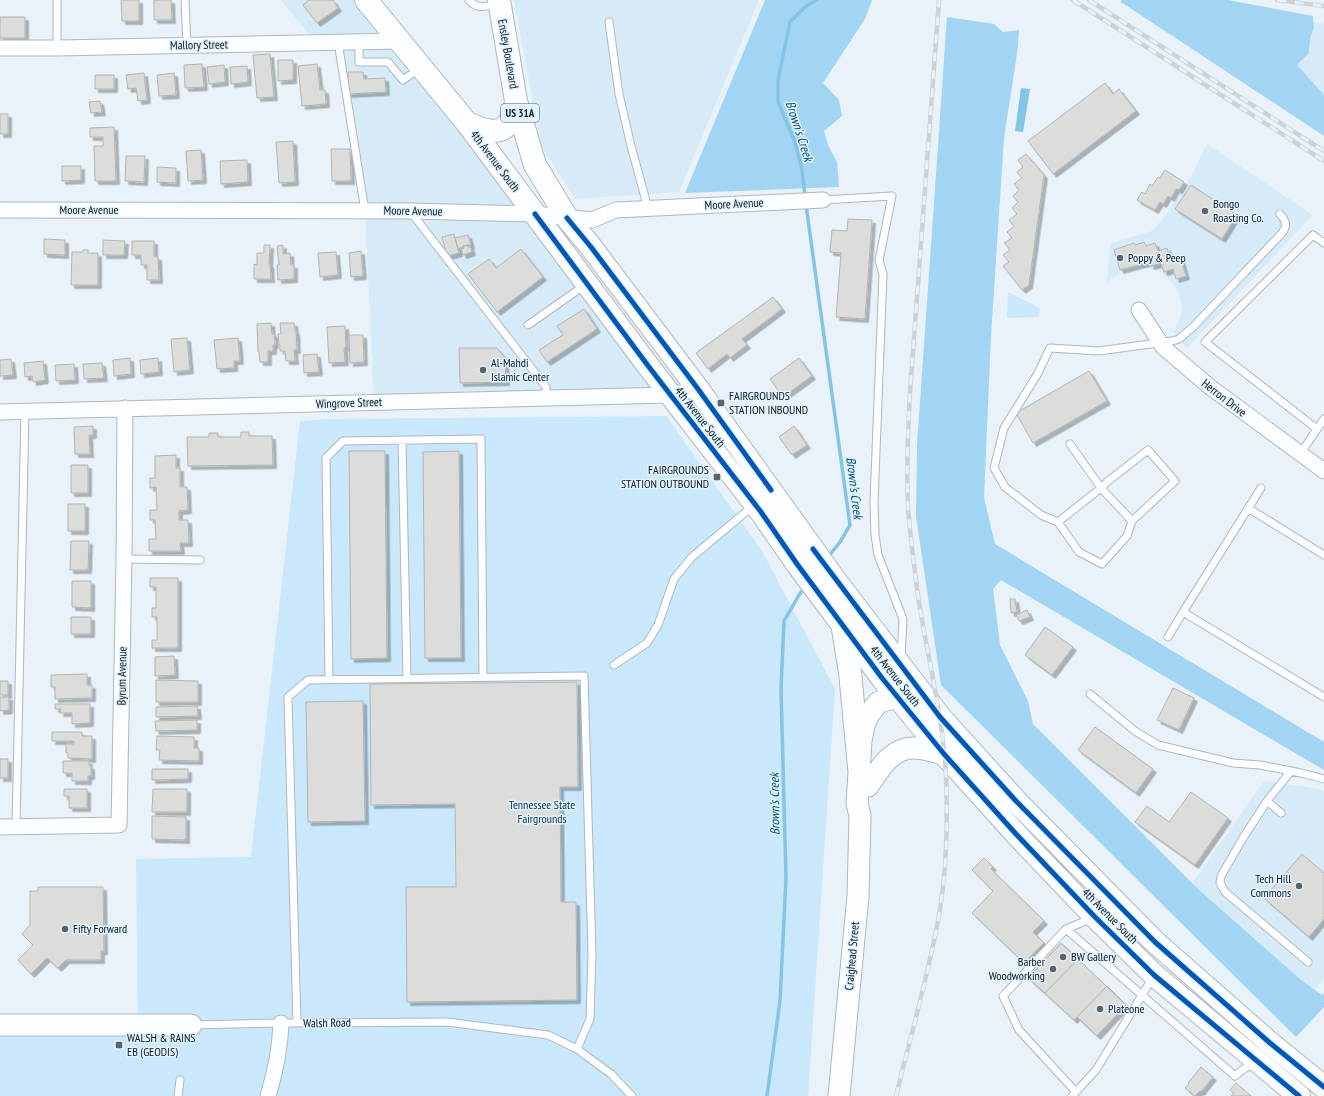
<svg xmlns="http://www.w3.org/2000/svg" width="1324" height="1096" viewBox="0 0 1324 1096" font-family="'PT Sans Narrow',sans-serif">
	<defs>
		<filter id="shadow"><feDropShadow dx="3.5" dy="3.5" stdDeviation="0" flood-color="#0004"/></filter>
	</defs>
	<rect width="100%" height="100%" fill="#e8f2f8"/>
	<path fill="#d6ebf7" d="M281,0h85l304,395 -296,7 -9,-191 -27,-168h-22z
		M514,0h245l-80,192 -104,7 -34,-54z
		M1297,22l27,1v105l-62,-40z
		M1207,144l106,71 -126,133 -14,-16 7,-13 2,-14 -4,-13 -6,-10 -11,-10 -13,-4 -13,-1 -13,4 -11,8 -5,6 5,-42 41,-12 14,-16 25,-38z
		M1264,781l56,8 4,3v186l-12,15 -125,-102z"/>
	<path fill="#c9e8fb" d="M1008,292l32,16 -1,9 -32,1z
		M666,416l96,135 73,138 -27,407h-808v-60l138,-2 -2,-175 115,-2 49,-436 27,-2z"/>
	<path fill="#a1d5f3" d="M765,0h107l-7,19 -42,64 16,17 3,16 -18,15 4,14 9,17 2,25 -154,6z
		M1121,0h107l85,16 1,12 -4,10 -1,15 -12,12 27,30v41l-203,-134z
		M947,17l47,7 9,8 16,-2 -1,17 -14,91 -13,198 -7,162 11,46 329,198v28l-323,-190 -8,9 7,56 28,56 5,23 165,165 103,91 21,15 2,-2v14l-28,30 -355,-352 -25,-169 1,-71z"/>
	<path fill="#84c4e7" d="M1021,88l9,1 -7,43 -8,-1z"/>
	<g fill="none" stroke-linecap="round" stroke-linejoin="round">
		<path stroke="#84c4e7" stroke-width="3.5" d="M805,197l-3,-27 -7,-28 -17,-40v-22l12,-58 15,-15 11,-7
			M806,205l44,320 -10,17 -12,15
			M767,1096l13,-95 6,-123 -5,-189 3,-68 15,-26 6,-8"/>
	</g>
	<path fill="#dcdcdb" stroke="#b4b4b3" filter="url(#shadow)" d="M121,0h18v21h-17z
		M154,0h17l1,20h-18z
		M309,0h24l5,8 -21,15 -14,-18z
		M0,17h25v21h-25z
		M270,54l4,43 -17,1 -4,-43z
		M278,60h15v20l-15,1z
		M202,64l2,23 -19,1 -1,-23z
		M317,64l3,26h5l1,14 -24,2 -4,-40z
		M224,65l1,17 -16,2 -2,-17z
		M247,66l1,16 -17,2 -1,-17z
		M348,72h15l1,7 21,-1 1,14 -38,2z
		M144,73l3,27 -9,1 -2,-13 -8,1 -2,-14z
		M174,73l2,22 -17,1 -2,-21z
		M95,75h19v14h-19z
		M1105,83l8,11 6,-5 17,22 -83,63 -25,-33z
		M100,101l2,11 -11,1 -2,-11z
		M0,114h8v20h-8z
		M114,127l2,54h-21l-1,-35h9v-9h-13v-9z
		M293,141l2,41 -16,1 -3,-41z
		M331,149h19l1,32h-19z
		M201,150l2,30 -15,1 -2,-30z
		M1026,154l18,21 -15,110 -7,5 -19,-24 6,-4 -6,-7 7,-5 -6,-7 8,-5 -5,-6 7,-6 -5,-6 8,-6 -5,-6 6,-6 -5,-6 6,-6 -5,-6 8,-6 -5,-6 6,-5 -5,-7z
		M126,156h19l-1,26 -19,-1z
		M247,160l1,22 -27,2 -1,-23z
		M62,166h19v14l-19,1z
		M157,167l19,1v15l-19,-1z
		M1165,170l19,12 -5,8 -3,-1 -5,9 -3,-2 -5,8 -3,-2 -5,8 -18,-10 5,-8 3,2 5,-10 2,2 6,-9 2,1z
		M1191,185l46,30 -15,24 -47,-30z
		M848,219l24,1 -7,99 -29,-2 5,-64 -11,-1 2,-22 15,1z
		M454,234l5,19 -12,3 -5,-19z
		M468,235l3,10 -8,1v1l-5,2 -3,-11z
		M44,239l21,1v15l-21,-1z
		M103,240l22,1 -1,14h-21z
		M132,241h22v15l4,1 1,23h-12v-15h-6v-10h-9z
		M1144,242l2,4 9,-3 3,8 9,-3 3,11 10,-3 6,20 -10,3 -3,-10 -9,3 -3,-9 -10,3 -1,-4 -30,8 -6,-20 20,-7 1,2z
		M264,245h6l-1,19h1l1,15h-17v-15l3,1v-12h7z
		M283,245v9l7,-1 1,12h3v14l-16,1 -1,-15h2l-2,-19z
		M468,245v2l2,-1 2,6 -9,3 -2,-6 3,-1 -1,-2z
		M521,249l22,28 -46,35 -29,-38 21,-15 7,9z
		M83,250h5v3h10v32h-27l1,-33h11z
		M361,251l2,25 -12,1 -2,-24z
		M336,252l2,23 -18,2 -2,-24z
		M773,297l9,12 -40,30 5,6 -17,13 -3,-4 -19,15 -12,-16z
		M584,309l13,20 -50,33 -8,-12 24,-15 -6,-9z
		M271,323l1,11 2,-1 1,12h-2v6h-5v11h-8l-1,-10h-1l-1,-28z
		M280,323h14l1,8h1l1,19h-3l1,11h-9l-1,-10h-5v-6h-1l-1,-11h3z
		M345,326l1,21 -2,1 1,14 -16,1 -2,-36z
		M349,335h14l1,27 -14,1z
		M187,338l3,32 -16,2 -3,-33z
		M238,338l2,23h-6v7l-17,1 -3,-29z
		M459,348h38l8,10 1,24 -46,1z
		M317,354l2,18 -15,1 -1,-18z
		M130,358l1,16 -17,2 -1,-16z
		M158,358l1,14 -18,2 -1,-14z
		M799,358l13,18 -29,21 -13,-18z
		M11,359l2,16 -13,1v-16z
		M43,361l2,19 -12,2 -1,-6 -7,1 -1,-14z
		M102,363l2,15 -20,1 -1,-15z
		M74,364l1,16 -19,1 -1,-16z
		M1089,371l18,30 -74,42 -17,-30z
		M93,426v9h-4l1,19h-15l-1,-27z
		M794,426l13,19 -15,10 -13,-18z
		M241,432h8v4h23l1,29 -85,1 -1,-29h22v-4h9v4h23z
		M349,451h36l2,207 -36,1z
		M459,451l2,207h-36l-2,-206z
		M176,455v13h4v19h7l1,23 -9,1v9h9l1,23h-9l1,8h-32v-12h7l-1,-19h-5v-10h7l-1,-23 -6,1v-10h5v-22z
		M71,465h17v28h-17z
		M68,504h17v27h-17z
		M71,541h18l-1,29h-18z
		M150,578h28v70h-26v-8h5v-23h-5v-9h4v-21h-6z
		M72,581h19v27l-19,-1z
		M1010,599h5l2,13 -6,1z
		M1027,610l3,7 -11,4 -3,-6z
		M71,617h20v17h-20z
		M1045,627l28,20 -21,28 -27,-20z
		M174,656l1,19 -20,1v-19z
		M87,674v11h5v13l-37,1v-12h-4v-12z
		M156,680l42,1v21h-42z
		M0,681h8v14h-8z
		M577,682l1,105h-18l1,115h15l1,98 -170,2 -1,-115h50l-1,-83 -84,1 -1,-121z
		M1173,688l21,10 -15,32 -22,-10z
		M0,697h9v13l-9,1z
		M363,701l2,120 -57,1 -2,-120z
		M55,704h35v19l-18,1v-11h-12l1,-4h-6z
		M197,706l1,10 -42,1v-10z
		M197,720v10l-41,1 -1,-10z
		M1095,727l58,42 -17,24 -58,-43z
		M52,732h30v4h10v23l-24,-1v-5h-2v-9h8v-3h-22z
		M157,736l37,1v11h5v13l-40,-1 1,-10h-4z
		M0,759h8v19h-8z
		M63,761h26v5h2v10h-3v5h-16v-8h-9z
		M152,769h36v10l-36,1z
		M64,789h23v19h-18v-12h-5z
		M153,789h34v23h-35z
		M1191,792l37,26 -33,47 -60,-43 12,-16 22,16z
		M152,816l34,1v23l-34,-1z
		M1302,854l22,19v46l-15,18 -45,-39z
		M984,858l9,9 -2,2 53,52 -11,11 11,11 -20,20 -52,-50 21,-22 -21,-21z
		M38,887h65l1,64h-3v9h-35l-8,8 -11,-10 -16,16 -13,-14 15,-15 -11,-11 8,-9v-34h8z
		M1061,943l65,62 -29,31 -20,-19 -3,3 -46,-42z
		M1061,943l17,16 -33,34 -17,-15z
		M1107,986l19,19 -29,31 -20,-19z
		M1201,1067l12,10 -12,15 -1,-1 -5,5 -10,-8 4,-4 -1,-1z
		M1236,1083l15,13h-20l3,-3 -4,-3z"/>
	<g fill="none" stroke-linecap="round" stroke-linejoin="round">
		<defs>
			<path id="lane" d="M185,0l2,45
				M469,0c8,10 18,6 29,4
				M609,22l10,72 12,52 15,55 -2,8
				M338,42l27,169
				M359,42v20h29l15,18 17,-12
				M57,48v-48
				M823,200l69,-4 -13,64 4,14 -9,228 1,33 3,20 25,64 -2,39
				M410,211l136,176v11
				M528,325l57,-40
				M1317,429l-112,-87 108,-107 11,8
				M402,440l5,238
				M1070,444l31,44 6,-6 41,-32 27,31 -43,40
				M1300,454l24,-35
				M1261,488l-78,124 141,85
				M1248,508l76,47
				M1058,522l21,30 23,12 25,-28 5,-15 -31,-33 -43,34 -17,-7 -36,-28 -11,-19 10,-40 33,-53 13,-27 49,3 73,-10 7,-2 14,-12 89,-94c6,-8 4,-12 -2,-19
				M124,559l76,1
				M1168,637l15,-25
				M614,665l33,-22 11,-18 16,-46 18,-22 61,-51
				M329,679l-3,-221 17,-17 138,-2 2,238
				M1090,694l45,37 23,14 75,18 27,2 31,6
				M1267,801l14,12
				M16,827l9,-416
				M1066,929l169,147 10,-8 10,-4
				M1308,962l-83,-70 -5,-9 1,-7 22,-38 24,-37 24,-30 10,2 23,6
				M297,1023l-9,-326 20,-17 276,-4 8,277 -2,66 -13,30
				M192,1025l89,-2h28l138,-1 101,13 29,14 34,25 21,22
				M1076,1092l-57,-62 -16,-34 63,-67 29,-12 19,-14
				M178,1096l2,-16
				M1072,1096l24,-26 57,-93"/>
			<path id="street" d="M0,48h57l341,-7
				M0,210l410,1 125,3 57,6 24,-10 207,-10
				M1139,310l24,37 47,40 114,84
				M0,412l670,-17 28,-6
				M0,827l119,-2 5,-266 1,-151
				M268,1096c8,-26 12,-46 13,-73"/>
			<path id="secondary" d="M868,786c11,-16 23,-38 45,-38 11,0 21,4 31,6
				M0,1025h191
				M839,1096l19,-200 2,-81 -3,-11 4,-63 3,-16 5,-11 10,-12 11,-3"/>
			<path id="primary" d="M366,0l101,123 182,244 112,145 36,52 85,114 62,76 72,80 79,83 59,58 145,121
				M499,0l17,101 19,64 32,53 24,29 107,142 137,191 105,137 76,84 139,141 115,101 54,44
				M467,123c14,6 35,16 44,-4 3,-5 4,-12 5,-18
				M843,629l7,43 9,95"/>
		</defs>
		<use href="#lane" stroke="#aeb8be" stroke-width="9"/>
		<use href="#street" stroke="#aeb8be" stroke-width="17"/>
		<use href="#secondary" stroke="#aeb8be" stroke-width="23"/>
		<use href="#primary" stroke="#aeb8be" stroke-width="24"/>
		<use href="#lane" stroke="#fcfdfe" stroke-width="7"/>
		<use href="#street" stroke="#fcfdfe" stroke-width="15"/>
		<use href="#secondary" stroke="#fcfdfe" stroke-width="21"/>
		<use href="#primary" stroke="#fcfdfe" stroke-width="22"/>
		<defs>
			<path id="rail" d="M1073,0l251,161
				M1089,0l235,151
				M1277,0l47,6
				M896,1096c14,-57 30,-113 41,-170 10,-50 11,-100 9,-150 -3,-61 -19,-120 -28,-181 -4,-29 -8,-59 -10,-89 -2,-38 0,-76 2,-114l29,-392"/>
		</defs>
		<use href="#rail" stroke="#ced2d3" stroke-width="4.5"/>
		<use href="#rail" stroke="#e1f3ff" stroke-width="3" stroke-dasharray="9" stroke-linecap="butt"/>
		<defs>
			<path id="cycleway" d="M535,214l114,153 112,145 36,52 85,114 62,76 72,80 79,83 59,58 145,121
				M567,218l24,29 107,142 73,101
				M813,549l127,168 76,84 139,141 115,101 54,44"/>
		</defs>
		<use href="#cycleway" stroke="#e1f3ff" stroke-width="8"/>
		<use href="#cycleway" stroke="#0057b8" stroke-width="5"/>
	</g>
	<g fill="#5a646a" stroke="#e1f3ff" stroke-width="1.5">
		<circle cx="1205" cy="211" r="4"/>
		<circle cx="1120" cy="258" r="4"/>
		<circle cx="483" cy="370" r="4"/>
		<rect x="717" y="399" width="8" height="8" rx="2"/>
		<rect x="713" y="473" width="8" height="8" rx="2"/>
		<circle cx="1299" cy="886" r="4"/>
		<circle cx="65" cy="929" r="4"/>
		<circle cx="1063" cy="957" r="4"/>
		<circle cx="1053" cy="969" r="4"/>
		<circle cx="1100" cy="1009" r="4"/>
		<rect x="115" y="1041" width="8" height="8" rx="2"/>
	</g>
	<g text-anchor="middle" stroke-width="3" stroke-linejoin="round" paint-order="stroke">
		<rect fill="#e1f3ff" stroke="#4d5962" stroke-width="1" x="501" y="104" width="38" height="18" rx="3"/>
		<g font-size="11" font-weight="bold" fill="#0d171e">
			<text x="520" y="117">US 31A</text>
		</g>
		<g font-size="12" fill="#0d171e" stroke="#e1f3ff">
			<text transform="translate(199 45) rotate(-1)" y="4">Mallory Street</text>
			<text transform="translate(508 54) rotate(80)" y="4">Ensley Boulevard</text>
			<text transform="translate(495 161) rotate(53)" y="4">4th Avenue South</text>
			<text transform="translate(734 204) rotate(-3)" y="4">Moore Avenue</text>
			<text x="89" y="214">Moore Avenue</text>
			<text transform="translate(413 211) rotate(1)" y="4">Moore Avenue</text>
			<text transform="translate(1224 398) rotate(38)" y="4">Herron Drive</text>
			<text transform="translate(349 403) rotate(-2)" y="4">Wingrove Street</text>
			<text transform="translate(700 417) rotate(52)" y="4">4th Avenue South</text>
			<text transform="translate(122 676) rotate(-89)" y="4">Byrum Avenue</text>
			<text transform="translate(895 676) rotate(52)" y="4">4th Avenue South</text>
			<text transform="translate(1110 916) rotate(45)" y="4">4th Avenue South</text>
			<text transform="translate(852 956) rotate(-85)" y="4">Craighead Street</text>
			<text transform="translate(327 1023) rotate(-1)" y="4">Walsh Road</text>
		</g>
		<g font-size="12" fill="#0d171e" stroke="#e1f3ff" text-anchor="start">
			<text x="1213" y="208">Bongo<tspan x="1213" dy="14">Roasting Co.</tspan></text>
			<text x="1128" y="262">Poppy &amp; Peep</text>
			<text x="491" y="367">Al-Mahdi<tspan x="491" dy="14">Islamic Center</tspan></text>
			<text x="729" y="400">FAIRGROUNDS<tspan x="729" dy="14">STATION INBOUND</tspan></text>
			<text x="709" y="474" text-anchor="end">FAIRGROUNDS<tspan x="709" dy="14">STATION OUTBOUND</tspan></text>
			<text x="1291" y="883" text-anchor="end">Tech Hill<tspan x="1291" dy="14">Commons</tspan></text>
			<text x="73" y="933">Fifty Forward</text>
			<text x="1071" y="961">BW Gallery</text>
			<text x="1045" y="966" text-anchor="end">Barber<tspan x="1045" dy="14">Woodworking</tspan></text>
			<text x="1108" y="1013">Plateone</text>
			<text x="127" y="1042">WALSH &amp; RAINS<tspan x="127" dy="14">EB (GEODIS)</tspan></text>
		</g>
		<g font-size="12" fill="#093145" stroke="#e1f3ff">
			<text x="542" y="809">Tennessee State<tspan x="542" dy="14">Fairgrounds</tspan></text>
		</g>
		<g font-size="13" font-style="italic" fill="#044e6e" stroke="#e1f3ff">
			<text transform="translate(800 131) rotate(72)" y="5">Brown's Creek</text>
			<text transform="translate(855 488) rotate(83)" y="5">Brown's Creek</text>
			<text transform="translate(774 804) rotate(-91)" y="5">Brown's Creek</text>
		</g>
	</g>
</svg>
